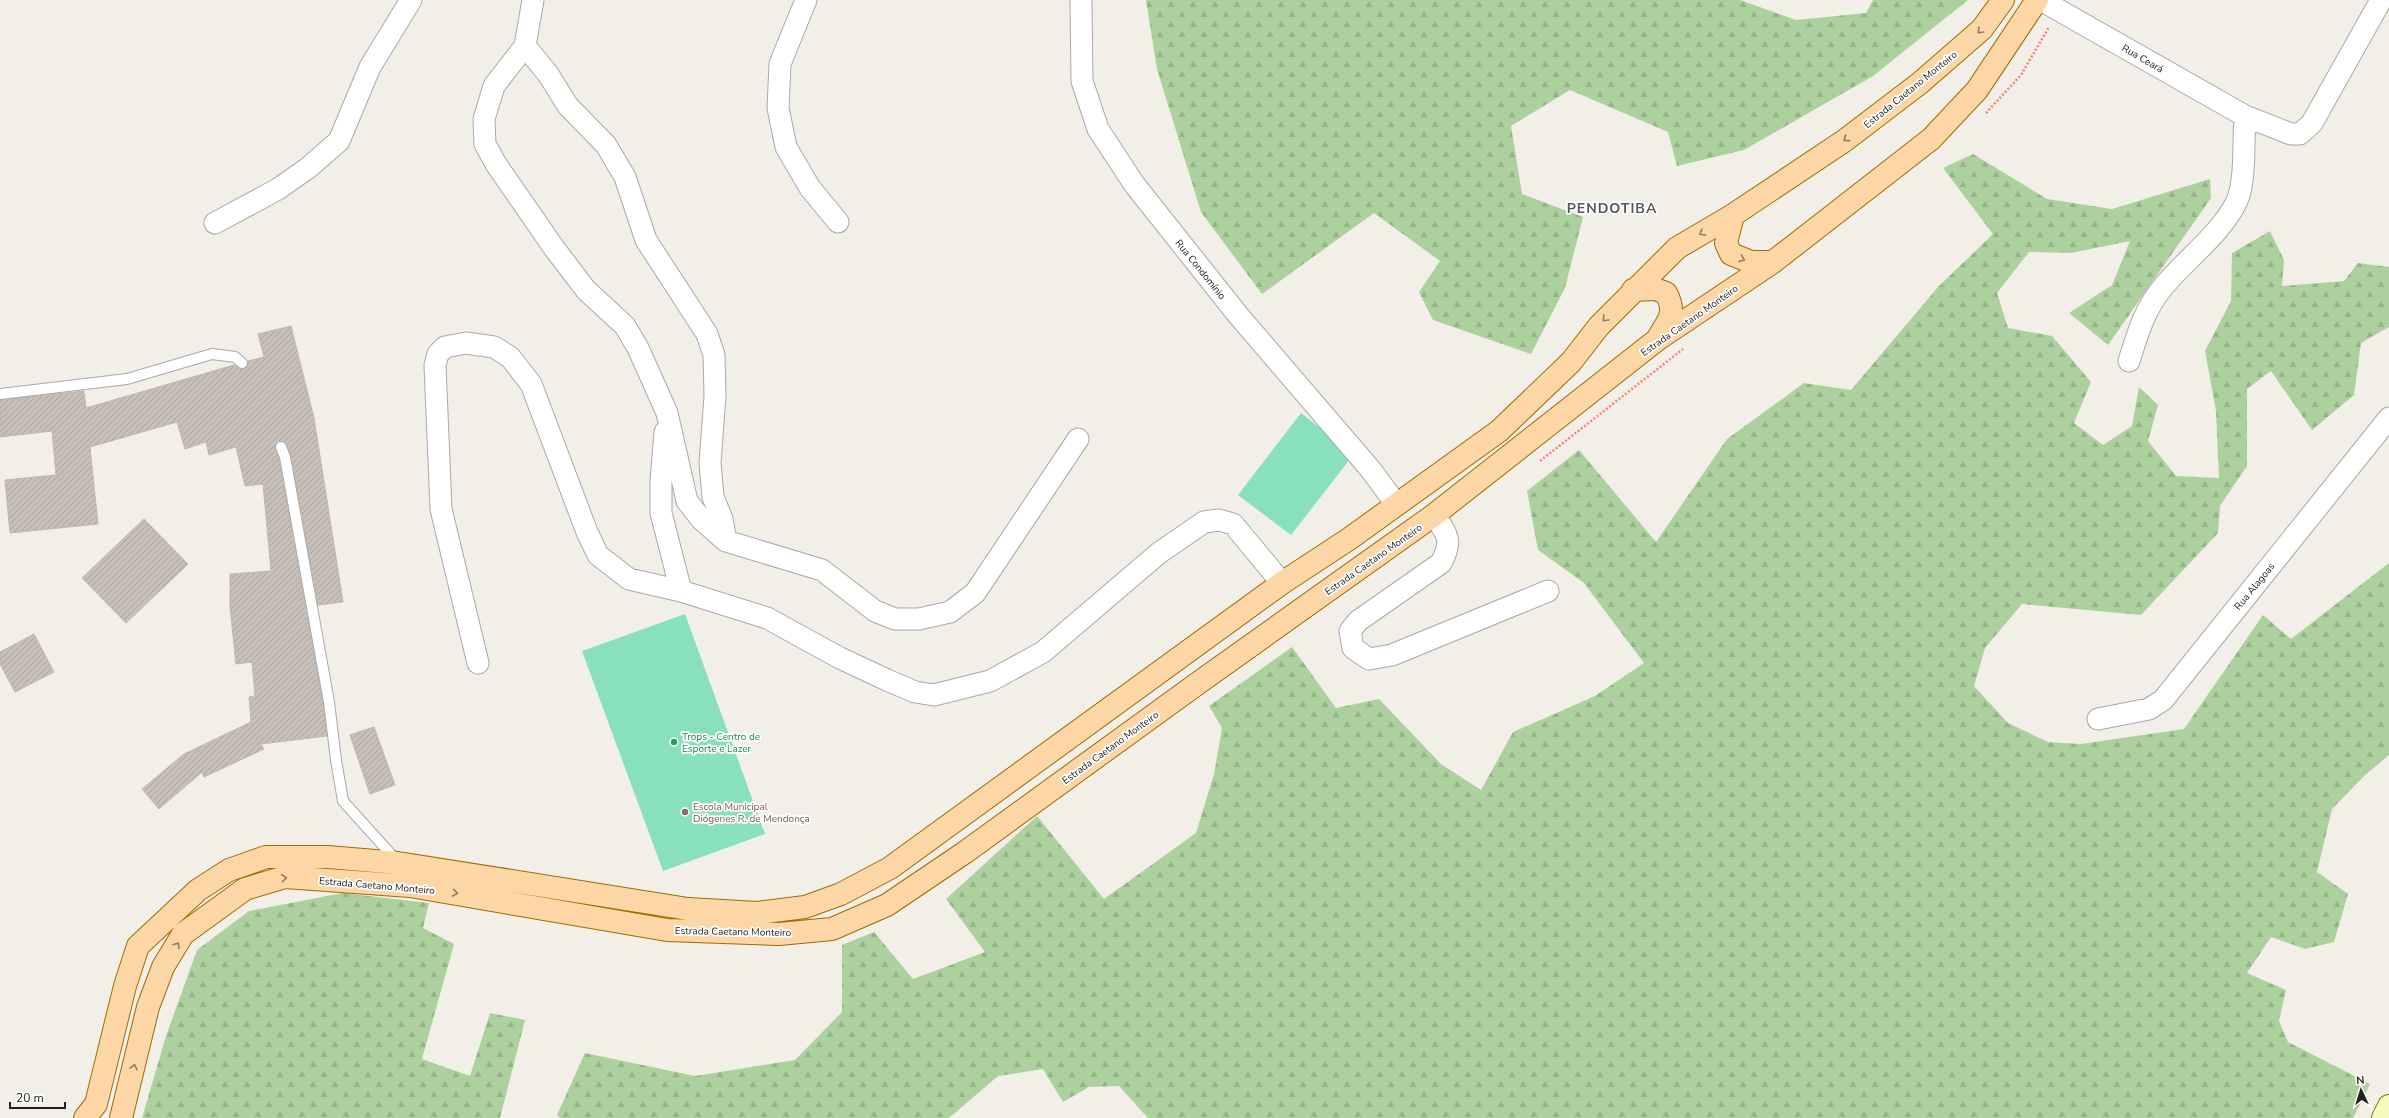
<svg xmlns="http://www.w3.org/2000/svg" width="2389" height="1118" viewBox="0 0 2389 1118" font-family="'Nunito Sans',sans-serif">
	<defs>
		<pattern id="forest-firs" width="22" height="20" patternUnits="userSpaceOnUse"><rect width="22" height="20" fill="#add19e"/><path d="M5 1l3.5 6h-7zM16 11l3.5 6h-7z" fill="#95b388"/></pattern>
		<pattern id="building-hatch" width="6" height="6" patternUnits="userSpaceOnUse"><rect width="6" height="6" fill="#c7bfb8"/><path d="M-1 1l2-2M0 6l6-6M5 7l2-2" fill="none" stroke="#aba49e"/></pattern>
	</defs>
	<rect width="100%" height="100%" fill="#f2efe9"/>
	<path fill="url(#forest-firs)" d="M1146,0h594l56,20 70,-7 7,-13h95l-95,76 -129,74 -67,16 -9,-34 -98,-42 -59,36 11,68 61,23 -18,71 -34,66 -98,-34 -14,-28 21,-31 -66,-48 -112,81 -61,-82 -44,-143z
		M1973,154l74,45 65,10 98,-30 1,19 -103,147 -39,-32 43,-28 18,-44 -59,12 -42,-1 -32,41 11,35 44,8 39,46 -17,41 29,22 29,-19 7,-39 19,18 -10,36 28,35 43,2 -3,-67 -11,-60 26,-50 1,-48 38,-22 14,29 -2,26 62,-5 14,-18 31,4v60l-28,16 -7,52 -42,35 -41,-59 -24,18v77l-27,40 -2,27 -77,82 -119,-11 -37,44 -11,38 34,37 40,19 33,2 103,-15 79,-114 28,24 98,-76v192l-25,21 -32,33 -15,63 31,22 -14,48 -29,7 -34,-12 -24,36 39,17 -7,31 9,21 82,42 -17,34h-1205l-29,-32 -30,1 -26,15 -20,-33 -45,7 -49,42h-389l-3,-3 28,-62 110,23 100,-16 47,-48v-67l32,-13 39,47 72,-27 -39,-53 91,-83 67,83 92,-66 18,-59 8,-46 -13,-22 83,-59 44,61 43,-9 62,65 40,26 32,-58 82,-36 49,-33 -60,-80 -46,-33 -11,-59 52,-41 77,92 71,-103 77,-56 47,7 87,-103 55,-53 -50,-66z
		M343,893l86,10 -6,25 31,16 -32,115 48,17 20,-63 35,7 -25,98h-358l24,-82 31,-86 52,-39z"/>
	<path fill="#88e0be" d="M1301,413l53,41 -63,81 -53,-40z
		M685,614l80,220 -102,37 -81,-220z"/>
	<path fill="url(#building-hatch)" stroke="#c4b6ab" d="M291,326l23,92 29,184 -25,3 -27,-149 -6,-14 -7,-1 -3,8 4,10 44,244 4,33 -66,8 3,5 -60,28 -2,-5 -43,37 -17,-20 42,-35 67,-32 -2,-25 6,-1 -3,-34 -16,2 -6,-57v-33l41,-3 -8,-87 -18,2 -9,-39 -27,8 -3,-13 -21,7 -8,-27 -87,25 8,77 -88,9 -5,-53 51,-5 -4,-44 -52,6v-37l84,-9 2,17 148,-43 10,4 3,-2 1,-6 16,-4 -6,-23z
		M144,519l44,45 -62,59 -44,-45z
		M34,634l20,38 -39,20 -15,-28v-12z
		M374,727l21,58 -25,9 -20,-59z"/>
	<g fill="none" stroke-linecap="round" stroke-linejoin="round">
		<defs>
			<path id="lane" d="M0,394l127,-15 85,-25 23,3 7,6
				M281,447l4,10 44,245 7,58 7,41 54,60"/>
			<path id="street" d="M533,0l-8,46 -31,40 -10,33 1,25 11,20 58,84 32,42 39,36 13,22 29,65 20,88 14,18 25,22 96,29 53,41 20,8h24l31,-7 25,-19 103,-154
				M806,0l-26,64 -2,44 8,39 24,41 28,34
				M1081,0l1,81 16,48 36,55 104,131 133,155 25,34
				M2041,0l204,116 46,18h9l12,-11 69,-123
				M525,46l23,28 20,32 38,39 19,32 21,63 61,94 7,21 1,41 -5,67 3,34 9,22 4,22
				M215,223l63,-34 30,-21 31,-27 31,-74 41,-67
				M2129,361c9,-28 15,-51 34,-74 23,-28 58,-53 74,-86 9,-22 6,-60 8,-85
				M665,432l-4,49v32l20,78
				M1434,515c14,20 19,26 7,48l-83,58 -8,10 3,17 16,11 23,-4 156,-64
				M478,663l-37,-154 -6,-144 3,-11 7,-7 21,-4 28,4 16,10 21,27 56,148 11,23 31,24 52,12 86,27 73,40 47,22 28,12 19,3 56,-14 53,-29 116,-99 45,-31 15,-2 14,4 49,59
				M2098,719l51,-10 14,-9 226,-282"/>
			<path id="secondary" d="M2383,1118l6,-12"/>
			<path id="primary" d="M1733,215l-7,28 5,11 20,8h22
				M1633,290l22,-1 11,4c11,20 2,28 -8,45
				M85,1118l11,-14 29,-118 13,-40 60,-56 31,-20 37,-13h62l70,6 290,46 69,4 48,-6 36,-13 49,-26 392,-285 67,-44 150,-108 72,-69 28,-36 78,-78 56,-33 111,-74 76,-58 62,-54 21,-29
				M121,1118l27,-111 15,-40 20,-33 62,-45 40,-12 125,9 257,44 112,4 53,-5 55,-24 77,-52 237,-172 233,-166 224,-176 115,-77 158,-123 46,-49 60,-90"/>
		</defs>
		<use href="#lane" stroke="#a9a9a9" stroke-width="12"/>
		<use href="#street" stroke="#a9a9a9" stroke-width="23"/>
		<use href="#secondary" stroke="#707d05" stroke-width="24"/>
		<use href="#primary" stroke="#a06b00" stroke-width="24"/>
		<path stroke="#fa8072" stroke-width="2.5" stroke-dasharray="2 2" stroke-linecap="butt" d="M1986,113l35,-38 28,-48
			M1540,461l143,-112"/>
		<use href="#lane" stroke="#fff" stroke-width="10"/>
		<use href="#street" stroke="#fff" stroke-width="21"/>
		<use href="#secondary" stroke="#f7fabf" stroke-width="22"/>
		<use href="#primary" stroke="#fcd6a4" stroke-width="22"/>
	</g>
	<defs><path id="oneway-chevron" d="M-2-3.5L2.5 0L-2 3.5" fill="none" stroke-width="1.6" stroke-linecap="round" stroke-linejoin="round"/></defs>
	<g stroke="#8f7c63">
		<use href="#oneway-chevron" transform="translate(1980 31) rotate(135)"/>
		<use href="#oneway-chevron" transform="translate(1846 139) rotate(144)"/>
		<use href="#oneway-chevron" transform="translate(1702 233) rotate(149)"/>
		<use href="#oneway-chevron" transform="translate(1742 259) rotate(21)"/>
		<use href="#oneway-chevron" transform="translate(1605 319) rotate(133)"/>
		<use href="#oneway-chevron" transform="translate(284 878) rotate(-8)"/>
		<use href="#oneway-chevron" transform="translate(455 893) rotate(9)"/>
		<use href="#oneway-chevron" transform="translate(177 945) rotate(-58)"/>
		<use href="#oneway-chevron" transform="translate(134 1067) rotate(-77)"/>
	</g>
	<circle fill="#2e9e5b" stroke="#fff" stroke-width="1.5" cx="674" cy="742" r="4"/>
	<circle fill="#8d6e63" stroke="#fff" stroke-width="1.5" cx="685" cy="812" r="4"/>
	<g text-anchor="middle" stroke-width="3.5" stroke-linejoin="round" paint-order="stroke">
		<g font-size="10" fill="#222" stroke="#fff">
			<text transform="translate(2143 58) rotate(30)" y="4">Rua Ceará</text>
			<text transform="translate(1910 89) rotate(-39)" y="4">Estrada Caetano Monteiro</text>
			<text transform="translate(1201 269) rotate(51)" y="4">Rua Condomínio</text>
			<text transform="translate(1689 320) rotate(-35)" y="4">Estrada Caetano Monteiro</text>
			<text transform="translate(1373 559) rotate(-35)" y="4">Estrada Caetano Monteiro</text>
			<text transform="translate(2254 586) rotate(-51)" y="4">Rua Alagoas</text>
			<text transform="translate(1110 747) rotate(-36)" y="4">Estrada Caetano Monteiro</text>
			<text transform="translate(377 885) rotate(5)" y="4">Estrada Caetano Monteiro</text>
			<text transform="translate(733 931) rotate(1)" y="4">Estrada Caetano Monteiro</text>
		</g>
		<g font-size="10" fill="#27864d" stroke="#fff" text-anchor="start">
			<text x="682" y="740">Trops - Centro de<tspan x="682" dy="12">Esporte e Lazer</tspan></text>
		</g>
		<g font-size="10" fill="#785e54" stroke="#fff" text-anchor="start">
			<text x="693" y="810">Escola Municipal<tspan x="693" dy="12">Diógenes R. de Mendonça</tspan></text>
		</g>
		<g font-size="14" font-weight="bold" letter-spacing="1" fill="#555" stroke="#fff">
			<text x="1612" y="213">PENDOTIBA</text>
		</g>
	</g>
	<g transform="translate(2361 1090) rotate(356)" stroke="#ffffff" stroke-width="3" paint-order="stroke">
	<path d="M0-3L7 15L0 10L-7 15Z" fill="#222222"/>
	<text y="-6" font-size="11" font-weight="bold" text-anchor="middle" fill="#222222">N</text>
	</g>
	<path d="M10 1102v6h55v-6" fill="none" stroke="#222222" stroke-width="2"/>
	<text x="16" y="1102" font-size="12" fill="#222222" stroke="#ffffff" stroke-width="3" paint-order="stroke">20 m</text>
</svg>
